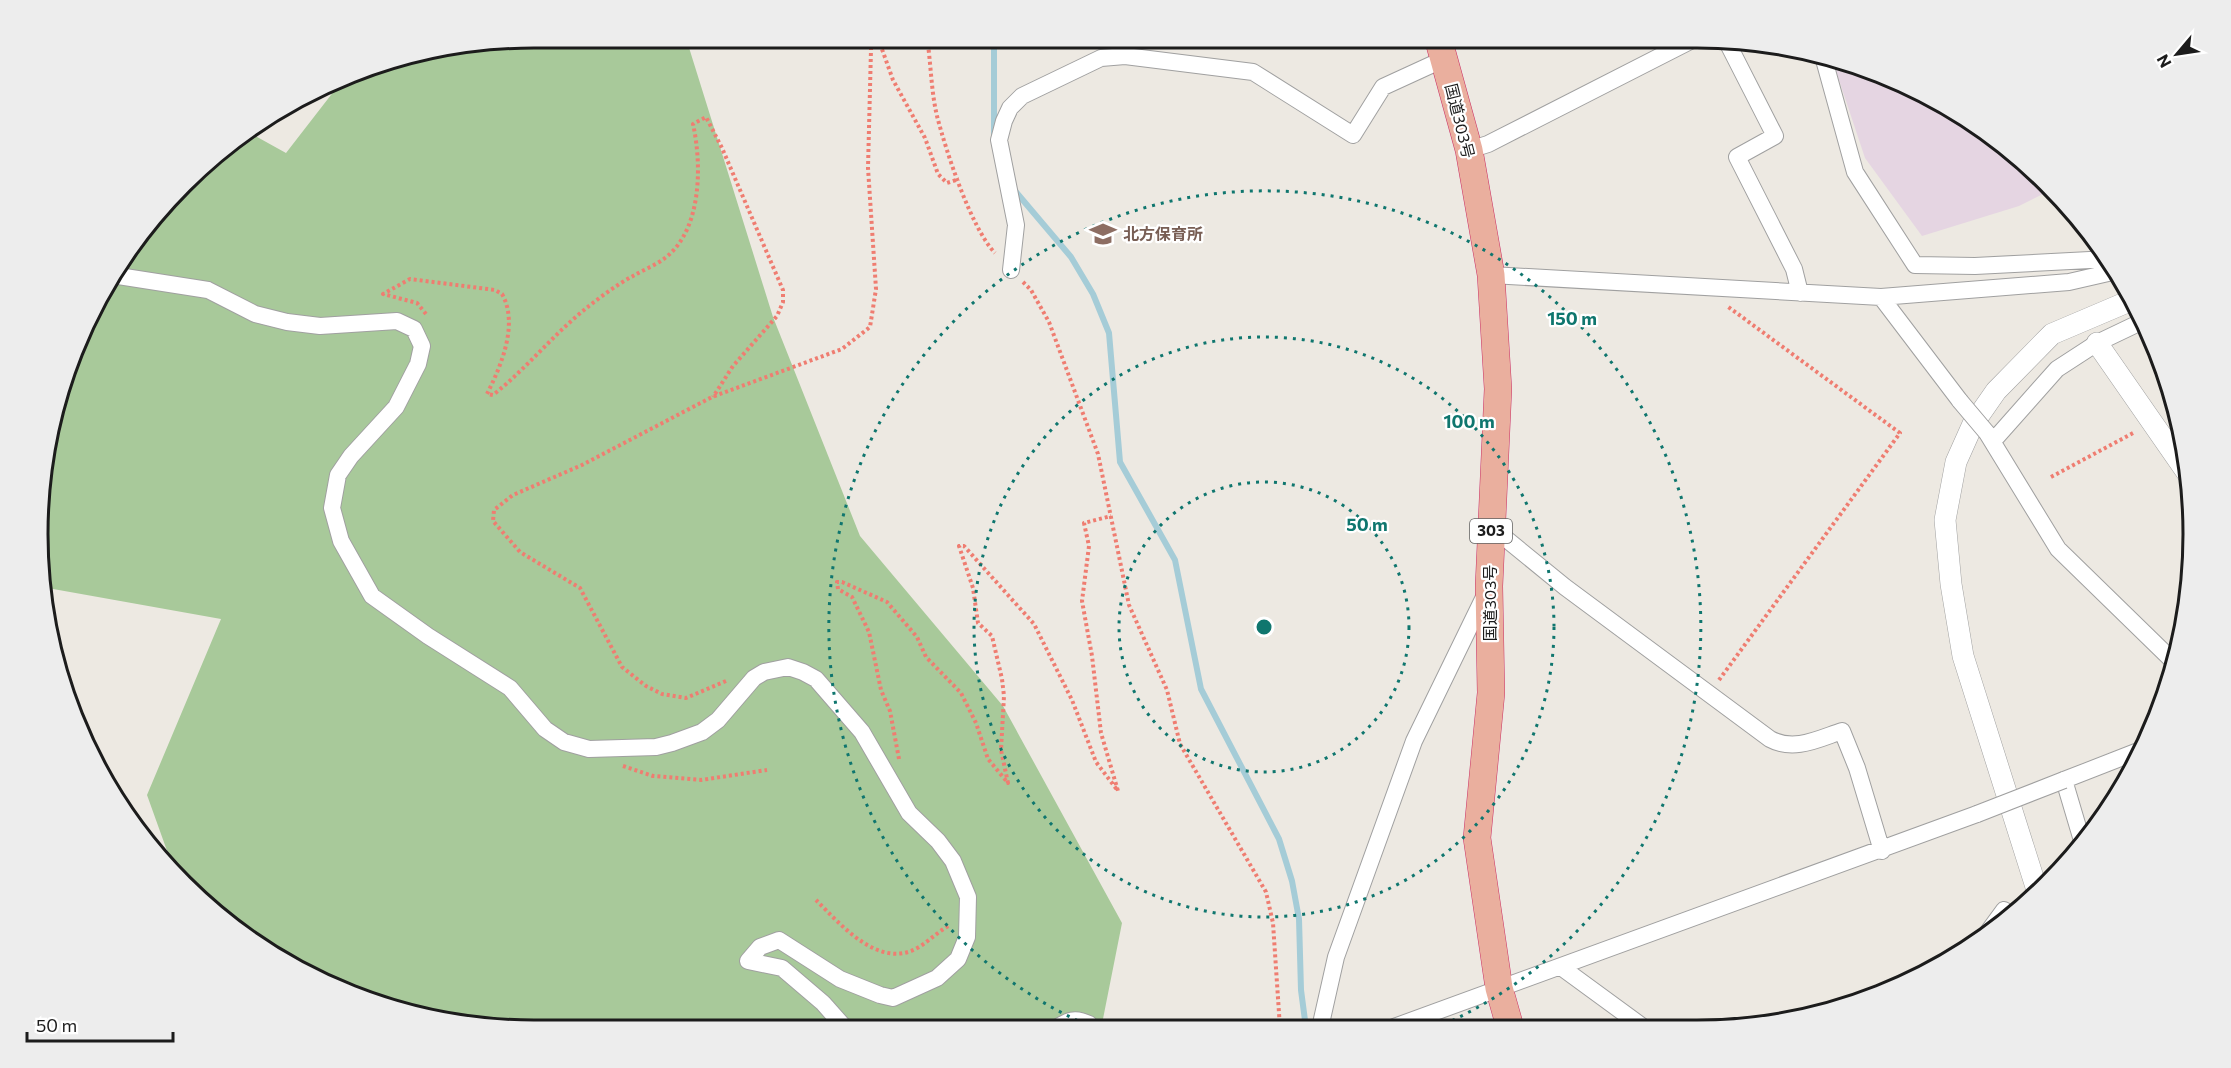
<svg xmlns="http://www.w3.org/2000/svg" width="2231" height="1068" viewBox="0 0 2231 1068" font-family="Commissioner,'Noto Sans JP',sans-serif">
	<rect width="100%" height="100%" fill="#ede9e2"/>
	<path fill="#e5d5e2" d="M1832,59l55,16 86,46 80,68 -34,17 -97,30 -57,-78z"/>
	<path fill="#a8c99a" d="M534,38h152l87,279 87,219 143,170 119,217 -21,106 -567,1 -97,-9 -93,-28 -138,-86 -31,-34 -28,-78 74,-176 -179,-32 5,-150 57,-152 56,-78 71,-67 17,-8 38,21 55,-71 33,-18z"/>
	<g fill="none" stroke-linecap="round" stroke-linejoin="round">
		<path stroke="#a5ccd7" stroke-width="6" d="M994,136v-98
			M1016,192l55,65 22,37 16,39 11,129 55,98 26,129 78,150 13,42 7,38 2,71 5,38"/>
		<defs>
			<path id="minor" d="M1726,40l49,96 -38,21 57,112 6,24
				M1823,56l32,116 60,93 60,1 134,-7 5,8
				M1469,150l19,-6 208,-106
				M1011,270l5,-45 -17,-85 5,-19 6,-13 12,-12 79,-38 24,-2 128,16 100,63 30,-48 61,-28
				M112,275l96,15 47,24 32,8 33,4 77,-5 17,8 8,17 -4,18 -22,43 -45,49 -13,19 -6,33 9,33 31,55 56,40 82,52 35,41 19,13 25,7 67,-2 16,-4 30,-11 16,-12 36,-42 10,-6 24,-5 15,5 13,7 46,53 47,81 29,28 15,20 15,36 -1,40 -9,22 -21,19 -44,20 -13,-3 -40,-16 -61,-39 -19,7 -12,14 34,7 41,35 23,26
				M1491,275l390,22 188,-15 48,-11
				M1881,297l79,104
				M1987,433l71,116 116,113
				M1994,440l63,-71 40,-26 46,-22
				M1491,535l14,3 60,49 205,152c24,13 48,0 72,-8l15,37 25,83
				M2083,844l-19,-64 77,-30
				M1985,936l19,-26
				M1561,967l82,60
				M1394,1027l583,-213
				M1320,1028l16,-71 78,-216 72,-148
				M1055,1029c13,-9 20,-12 34,-5l1,5"/>
			<path id="tertiary" d="M2097,343l91,131
				M2037,890l-74,-234 -12,-72 -6,-64 11,-58 17,-38 23,-33 56,-57 80,-34"/>
			<path id="trunk" d="M1438,38l31,112 22,125 7,114 -9,197 2,107 -14,145 22,150 11,39"/>
		</defs>
		<use href="#minor" stroke="#a0a0a0" stroke-width="18"/>
		<use href="#tertiary" stroke="#a0a0a0" stroke-width="22"/>
		<use href="#trunk" stroke="#ca3065" stroke-width="28"/>
		<path stroke="#ef7d71" stroke-width="4" stroke-dasharray="3 3" stroke-linecap="butt" d="M878,38l15,42 32,58 13,36 9,9 12,-4
			M927,38c4,25 4,53 10,78 9,35 34,112 58,137
			M1023,282l8,8 18,32 49,132 31,151 38,85 13,54 86,148 7,31 7,105
			M426,314l-9,-11 -34,-9 27,-15 85,11 7,4c17,30 -1,72 -15,100l6,1c34,-27 59,-59 91,-85 15,-12 32,-25 49,-34 10,-6 23,-11 32,-18 37,-28 37,-93 28,-134l13,-7 16,31 61,142v12l-6,14 -44,50 -20,31
			M2051,477l84,-45
			M1719,680l181,-247 -173,-127
			M726,681l-40,17 -24,-4 -16,-8 -24,-19 -42,-79 -60,-36 -27,-31 1,-11 19,-15 69,-30 130,-68 130,-48 28,-22 6,-38 -8,-121 3,-119 5,-11
			M899,759l-9,-48 -9,-21 -12,-58 -17,-35 -14,-8 -1,-7h5l45,20 30,35 9,20 35,36 15,30 12,36 20,24 -7,-33 3,-54 -2,-17 -10,-43 -14,-13 -5,-35 -14,-42h5l70,78 38,76 24,62 22,29 -17,-58 -9,-77 -10,-55 7,-55 -5,-23 27,-7
			M623,766l30,10 48,4 66,-10
			M816,900c25,25 64,71 103,47 11,-7 20,-16 31,-22"/>
		<use href="#minor" stroke="#fff" stroke-width="16"/>
		<use href="#tertiary" stroke="#fff" stroke-width="21"/>
		<use href="#trunk" stroke="#eaaf9e" stroke-width="27"/>
		<defs>
			<path id="minor-bridge" d="M1960,401l27,32
				M1977,814l87,-34"/>
		</defs>
		<use href="#minor-bridge" stroke="#a0a0a0" stroke-width="18" stroke-linecap="butt"/>
		<use href="#minor-bridge" stroke="#fff" stroke-width="16"/>
	</g>
	<g fill="none" stroke="#0f766e" stroke-width="3" stroke-dasharray="3 6">
		<circle cx="1264" cy="627" r="145"/>
		<circle cx="1264" cy="627" r="290"/>
		<path d="M1094 1028A436 436 0 1 1 1438 1027"/>
	</g>
	<defs>
		<symbol id="school-bare" viewBox="-9 -9 18 18"><path d="M0-5L7-2L0 1L-7-2ZM-4 1L0 2.5L4 1V4Q0 6-4 4Z" fill="#8d6e63" stroke="#fff" stroke-width="2.5" paint-order="stroke"/></symbol>
	</defs>
	<g fill-rule="evenodd">
		<use href="#school-bare" x="1084" y="215" width="38" height="38"/>
	</g>
	<g text-anchor="middle" stroke-width="4.5" stroke-linejoin="round" paint-order="stroke">
		<rect fill="#fff" stroke="#606060" stroke-width="1.5" x="1470" y="519" width="42" height="24" rx="4.5"/>
		<g font-size="15" font-weight="bold" fill="#1c1c1c">
			<text x="1491" y="536">303</text>
		</g>
		<g font-size="16" fill="#1c1c1c" stroke="#fff">
			<text transform="translate(1460 121) rotate(76)" y="6">国道303号</text>
			<text transform="translate(1490 603) rotate(-90)" y="6">国道303号</text>
		</g>
		<g font-size="16" font-weight="bold" fill="#785e54" stroke="#fff" text-anchor="start">
			<text x="1123" y="240">北方保育所</text>
		</g>
	</g>
	<path d="M0 0H2231V1068H0ZM534 48H1697A486 486 0 0 1 2183 534V534A486 486 0 0 1 1697 1020H534A486 486 0 0 1 48 534V534A486 486 0 0 1 534 48Z" fill="#ededed" fill-rule="evenodd"/>
	<path fill="none" stroke="#1c1c1c" stroke-width="3" d="M534 48H1697A486 486 0 0 1 2183 534V534A486 486 0 0 1 1697 1020H534A486 486 0 0 1 48 534V534A486 486 0 0 1 534 48Z"/>
	<circle cx="1264" cy="627" r="9" fill="#0f766e" stroke="#fff" stroke-width="3"/>
	<g font-size="18" text-anchor="middle" font-weight="bold" fill="#0f766e" stroke="#fff" stroke-width="4.5" stroke-linejoin="round" paint-order="stroke">
		<text x="1572" y="325">150 m</text>
		<text x="1469" y="428">100 m</text>
		<text x="1367" y="531">50 m</text>
	</g>
	<g transform="translate(2177 54) rotate(241)" stroke="#ffffff" stroke-width="4.5" paint-order="stroke">
	<path d="M0-4.5L10 22L0 15L-10 22Z" fill="#1c1c1c"/>
	<text y="-9" font-size="16" font-weight="bold" text-anchor="middle" fill="#1c1c1c">N</text>
	</g>
	<path d="M27 1032v9h146v-9" fill="none" stroke="#1c1c1c" stroke-width="3"/>
	<text x="36" y="1032" font-size="18" fill="#1c1c1c" stroke="#ffffff" stroke-width="4.5" paint-order="stroke">50 m</text>
</svg>
